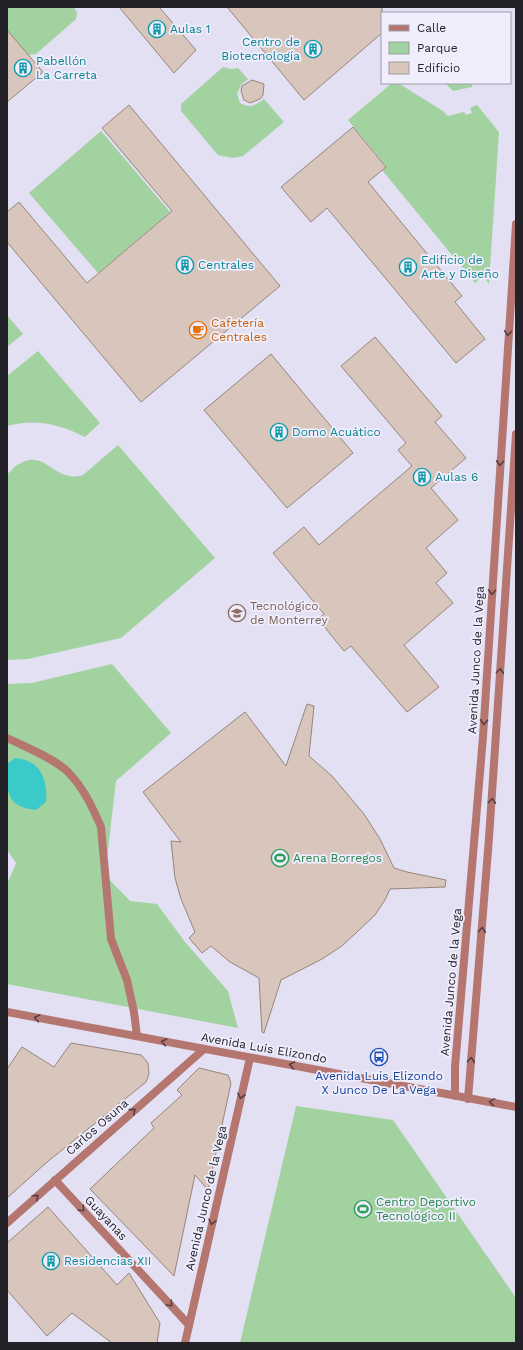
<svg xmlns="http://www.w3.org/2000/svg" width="523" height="1350" viewBox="0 0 523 1350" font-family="'Work Sans',sans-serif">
	<rect width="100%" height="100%" fill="#e3e0f3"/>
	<path fill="#a2d2a0" d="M7,7h66l4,5 -1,7 -40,35 -8,1 -21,-25z
		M223,67l8,2 7,-1 10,11 -7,6 -4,9 3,9c10,6 16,2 24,-4l20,23 -41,34 -11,2 -14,-3 -37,-44v-7z
		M392,83h6l45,28 5,5 16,-4 2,3 6,-2 -2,-5 7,-3 22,27 -10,152 -6,-8 -8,7 -93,-113 4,-4 -38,-46z
		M445,83h28l-1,4 -19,4z
		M101,131l69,81 -72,61 -69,-80z
		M7,315l16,19 -16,13z
		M38,351l62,72 -15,14c-25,-13 -51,-19 -78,-11v-50z
		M118,445l97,113 -94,80 -93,21 -21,1v-186c5,-3 7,-8 12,-10 27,-16 35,20 64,11z
		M112,664l59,69 -55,48 -11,94 25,26 27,3 28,38 43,49 10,37 -231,-44v-100l9,-21 -9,-13v-166l25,-1z
		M296,1106l97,14 123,178v45h-276z"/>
	<path fill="#3bcaca" d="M15,758c25,2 33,20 31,44l-10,8c-31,-3 -29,-20 -29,-46z"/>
	<path fill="#d8c5bb" stroke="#96857b" d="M119,7h40l37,43 -22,23z
		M227,7h155v26l-78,67z
		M7,30l36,42 -36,30z
		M252,80l12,4 -1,11 -3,4 -10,4 -6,-3 -3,-9 1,-5z
		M129,105l151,181 -139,116 -134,-160v-30l12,-10 68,81 85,-72 -70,-83z
		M353,127l33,40 -18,15 94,114 -7,6 30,37 -29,24 -129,-155 -16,14 -30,-35z
		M375,337l67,79 -7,6 31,36 -35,30 27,32 -32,28 21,25 -11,10 17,20 -49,42 35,42 -32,25 -56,-66 -7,5 -26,-32 6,-5 -51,-61 31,-26 15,18 93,-79 -14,-16 8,-7 -65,-77z
		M271,354l82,99 -66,55 -83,-98z
		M307,704l7,2 -5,50 23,20 32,38 16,25 14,29 13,4 39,8 -1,7 -55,2 -5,11 -10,15 -33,31 -20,13 -41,21 -17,53 -2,-1 -3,-54 -29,-16 -19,-16 -9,7 -13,-15 6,-6 -14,-33 -6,-21 -4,-37 10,1 -38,-50 102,-80 41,54z
		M71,1043l70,12 7,8 1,11 -3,8 -100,81 -39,35v-129l15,-22 32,20z
		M199,1068l29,7 3,8 -23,107 -13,-15 -21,101 -84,-87 64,-61 -3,-5 31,-28 -5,-5z
		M48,1207l69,78 12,-12 31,50 -3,20h-45l-40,-30 -25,23 -40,-46v-47z"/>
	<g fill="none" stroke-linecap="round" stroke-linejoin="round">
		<path stroke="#b4766f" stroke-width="8" d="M7,738c17,8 46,20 60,33 16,16 25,35 34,56l10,112 16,41 7,32 3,24"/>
		<path stroke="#b4766f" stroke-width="8" d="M55,1180l134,145
			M7,1223l197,-174"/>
		<path stroke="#b4766f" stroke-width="8" d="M7,1012l509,95
			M455,1096v-29l28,-330 33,-513
			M468,1099l21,-261 27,-404
			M185,1343l65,-285"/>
	</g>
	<defs><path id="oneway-chevron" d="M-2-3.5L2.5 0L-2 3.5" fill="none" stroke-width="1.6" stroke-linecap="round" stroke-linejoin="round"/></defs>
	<g stroke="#563f42">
		<use href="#oneway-chevron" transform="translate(508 333) rotate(94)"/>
		<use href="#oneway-chevron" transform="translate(500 463) rotate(94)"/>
		<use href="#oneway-chevron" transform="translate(492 592) rotate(93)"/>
		<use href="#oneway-chevron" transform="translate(500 671) rotate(-86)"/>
		<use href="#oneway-chevron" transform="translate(484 722) rotate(93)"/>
		<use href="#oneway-chevron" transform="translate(492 801) rotate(-86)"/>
		<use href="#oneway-chevron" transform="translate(482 930) rotate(-85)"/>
		<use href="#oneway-chevron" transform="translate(37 1018) rotate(-169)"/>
		<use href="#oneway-chevron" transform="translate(164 1042) rotate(-169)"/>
		<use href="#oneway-chevron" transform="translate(471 1060) rotate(-85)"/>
		<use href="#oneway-chevron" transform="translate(292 1065) rotate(-170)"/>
		<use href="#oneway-chevron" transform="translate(241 1096) rotate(103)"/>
		<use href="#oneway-chevron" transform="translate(492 1102) rotate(-171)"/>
		<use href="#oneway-chevron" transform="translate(133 1111) rotate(-41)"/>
		<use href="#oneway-chevron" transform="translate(36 1197) rotate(-42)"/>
		<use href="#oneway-chevron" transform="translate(82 1209) rotate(47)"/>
		<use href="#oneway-chevron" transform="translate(212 1222) rotate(103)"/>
		<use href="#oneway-chevron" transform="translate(170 1304) rotate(47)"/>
	</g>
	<defs>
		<symbol id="building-ring" viewBox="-11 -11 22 22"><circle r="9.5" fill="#f0eefd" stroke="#0f9aa8" stroke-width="1.5"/><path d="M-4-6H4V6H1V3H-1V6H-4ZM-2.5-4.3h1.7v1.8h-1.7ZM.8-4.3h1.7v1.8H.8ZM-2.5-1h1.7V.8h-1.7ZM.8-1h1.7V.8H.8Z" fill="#0f9aa8"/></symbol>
		<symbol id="cafe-ring" viewBox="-11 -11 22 22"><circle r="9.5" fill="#f0eefd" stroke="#e8710a" stroke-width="1.5"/><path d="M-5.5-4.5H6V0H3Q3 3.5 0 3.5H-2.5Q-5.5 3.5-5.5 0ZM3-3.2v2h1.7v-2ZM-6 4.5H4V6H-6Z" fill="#e8710a"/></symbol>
		<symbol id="university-ring" viewBox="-11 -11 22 22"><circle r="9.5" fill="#f0eefd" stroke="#8d6e63" stroke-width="1.5"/><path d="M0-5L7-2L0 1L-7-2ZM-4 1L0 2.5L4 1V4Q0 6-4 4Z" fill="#8d6e63"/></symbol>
		<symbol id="stadium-ring" viewBox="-11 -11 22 22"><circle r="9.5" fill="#f0eefd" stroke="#2e9e5b" stroke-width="1.5"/><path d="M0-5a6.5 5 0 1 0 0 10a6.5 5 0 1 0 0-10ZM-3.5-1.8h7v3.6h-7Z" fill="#2e9e5b"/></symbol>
		<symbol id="bus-ring" viewBox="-11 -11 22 22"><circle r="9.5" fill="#f0eefd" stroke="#1a4fb4" stroke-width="1.5"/><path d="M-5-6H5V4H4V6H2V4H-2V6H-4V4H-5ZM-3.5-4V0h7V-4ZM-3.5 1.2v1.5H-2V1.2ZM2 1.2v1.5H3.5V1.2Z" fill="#1a4fb4"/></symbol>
	</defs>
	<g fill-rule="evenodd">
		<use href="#building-ring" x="147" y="19" width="20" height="20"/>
		<use href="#building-ring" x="303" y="39" width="20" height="20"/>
		<use href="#building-ring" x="13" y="58" width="20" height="20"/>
		<use href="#building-ring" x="175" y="255" width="20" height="20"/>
		<use href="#building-ring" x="398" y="257" width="20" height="20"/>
		<use href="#cafe-ring" x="188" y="320" width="20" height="20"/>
		<use href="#building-ring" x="269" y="422" width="20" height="20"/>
		<use href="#building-ring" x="412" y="467" width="20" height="20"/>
		<use href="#university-ring" x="227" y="603" width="20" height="20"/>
		<use href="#stadium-ring" x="270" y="848" width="20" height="20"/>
		<use href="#bus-ring" x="369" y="1047" width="20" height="20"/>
		<use href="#stadium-ring" x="353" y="1199" width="20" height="20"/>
		<use href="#building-ring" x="41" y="1251" width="20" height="20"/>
	</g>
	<g text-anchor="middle" stroke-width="3.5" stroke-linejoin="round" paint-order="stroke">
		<g font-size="12" fill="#0d838f" stroke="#f0eefd" text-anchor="start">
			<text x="170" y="33">Aulas 1</text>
			<text x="300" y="46" text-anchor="end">Centro de<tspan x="300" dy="14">Biotecnología</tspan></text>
			<text x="36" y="65">Pabellón<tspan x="36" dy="14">La Carreta</tspan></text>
			<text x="421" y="264">Edificio de<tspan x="421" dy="14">Arte y Diseño</tspan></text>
			<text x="198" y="269">Centrales</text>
			<text x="292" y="436">Domo Acuático</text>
			<text x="435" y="481">Aulas 6</text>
			<text x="64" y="1265">Residencias XII</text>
		</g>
		<g font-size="12" fill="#c56008" stroke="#f0eefd" text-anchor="start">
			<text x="211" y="327">Cafetería<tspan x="211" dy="14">Centrales</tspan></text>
		</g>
		<g font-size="12" fill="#785e54" stroke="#f0eefd" text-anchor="start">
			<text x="250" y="610">Tecnológico<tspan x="250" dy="14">de Monterrey</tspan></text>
		</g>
		<g font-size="12" fill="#232229" stroke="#f0eefd">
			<text transform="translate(476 660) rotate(-87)" y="4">Avenida Junco de la Vega</text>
			<text transform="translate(451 982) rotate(-85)" y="4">Avenida Junco de la Vega</text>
			<text transform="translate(264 1048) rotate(10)" y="4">Avenida Luis Elizondo</text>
			<text transform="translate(97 1127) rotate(-41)" y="4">Carlos Osuna</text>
			<text transform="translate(206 1198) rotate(-77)" y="4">Avenida Junco de la Vega</text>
			<text transform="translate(106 1218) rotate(47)" y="4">Guayanas</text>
		</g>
		<g font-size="12" fill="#27864d" stroke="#f0eefd" text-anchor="start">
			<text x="293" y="862">Arena Borregos</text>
			<text x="376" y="1206">Centro Deportivo<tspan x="376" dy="14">Tecnológico II</tspan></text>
		</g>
		<g font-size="12" fill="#164399" stroke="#f0eefd">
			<text x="379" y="1080">Avenida Luis Elizondo<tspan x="379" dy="14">X Junco De La Vega</tspan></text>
		</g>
	</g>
	<rect width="523" height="1350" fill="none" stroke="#232229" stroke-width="16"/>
	<rect x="381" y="12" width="130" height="72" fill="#f0eefd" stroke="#9e9ca8"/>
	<rect x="389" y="25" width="20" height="6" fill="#b4766f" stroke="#9e9ca8"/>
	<text x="417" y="32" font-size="12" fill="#232229">Calle</text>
	<rect x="389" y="42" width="20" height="12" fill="#a2d2a0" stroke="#9e9ca8"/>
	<text x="417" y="52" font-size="12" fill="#232229">Parque</text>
	<rect x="389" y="62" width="20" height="12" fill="#d8c5bb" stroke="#9e9ca8"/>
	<text x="417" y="72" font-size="12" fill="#232229">Edificio</text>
</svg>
